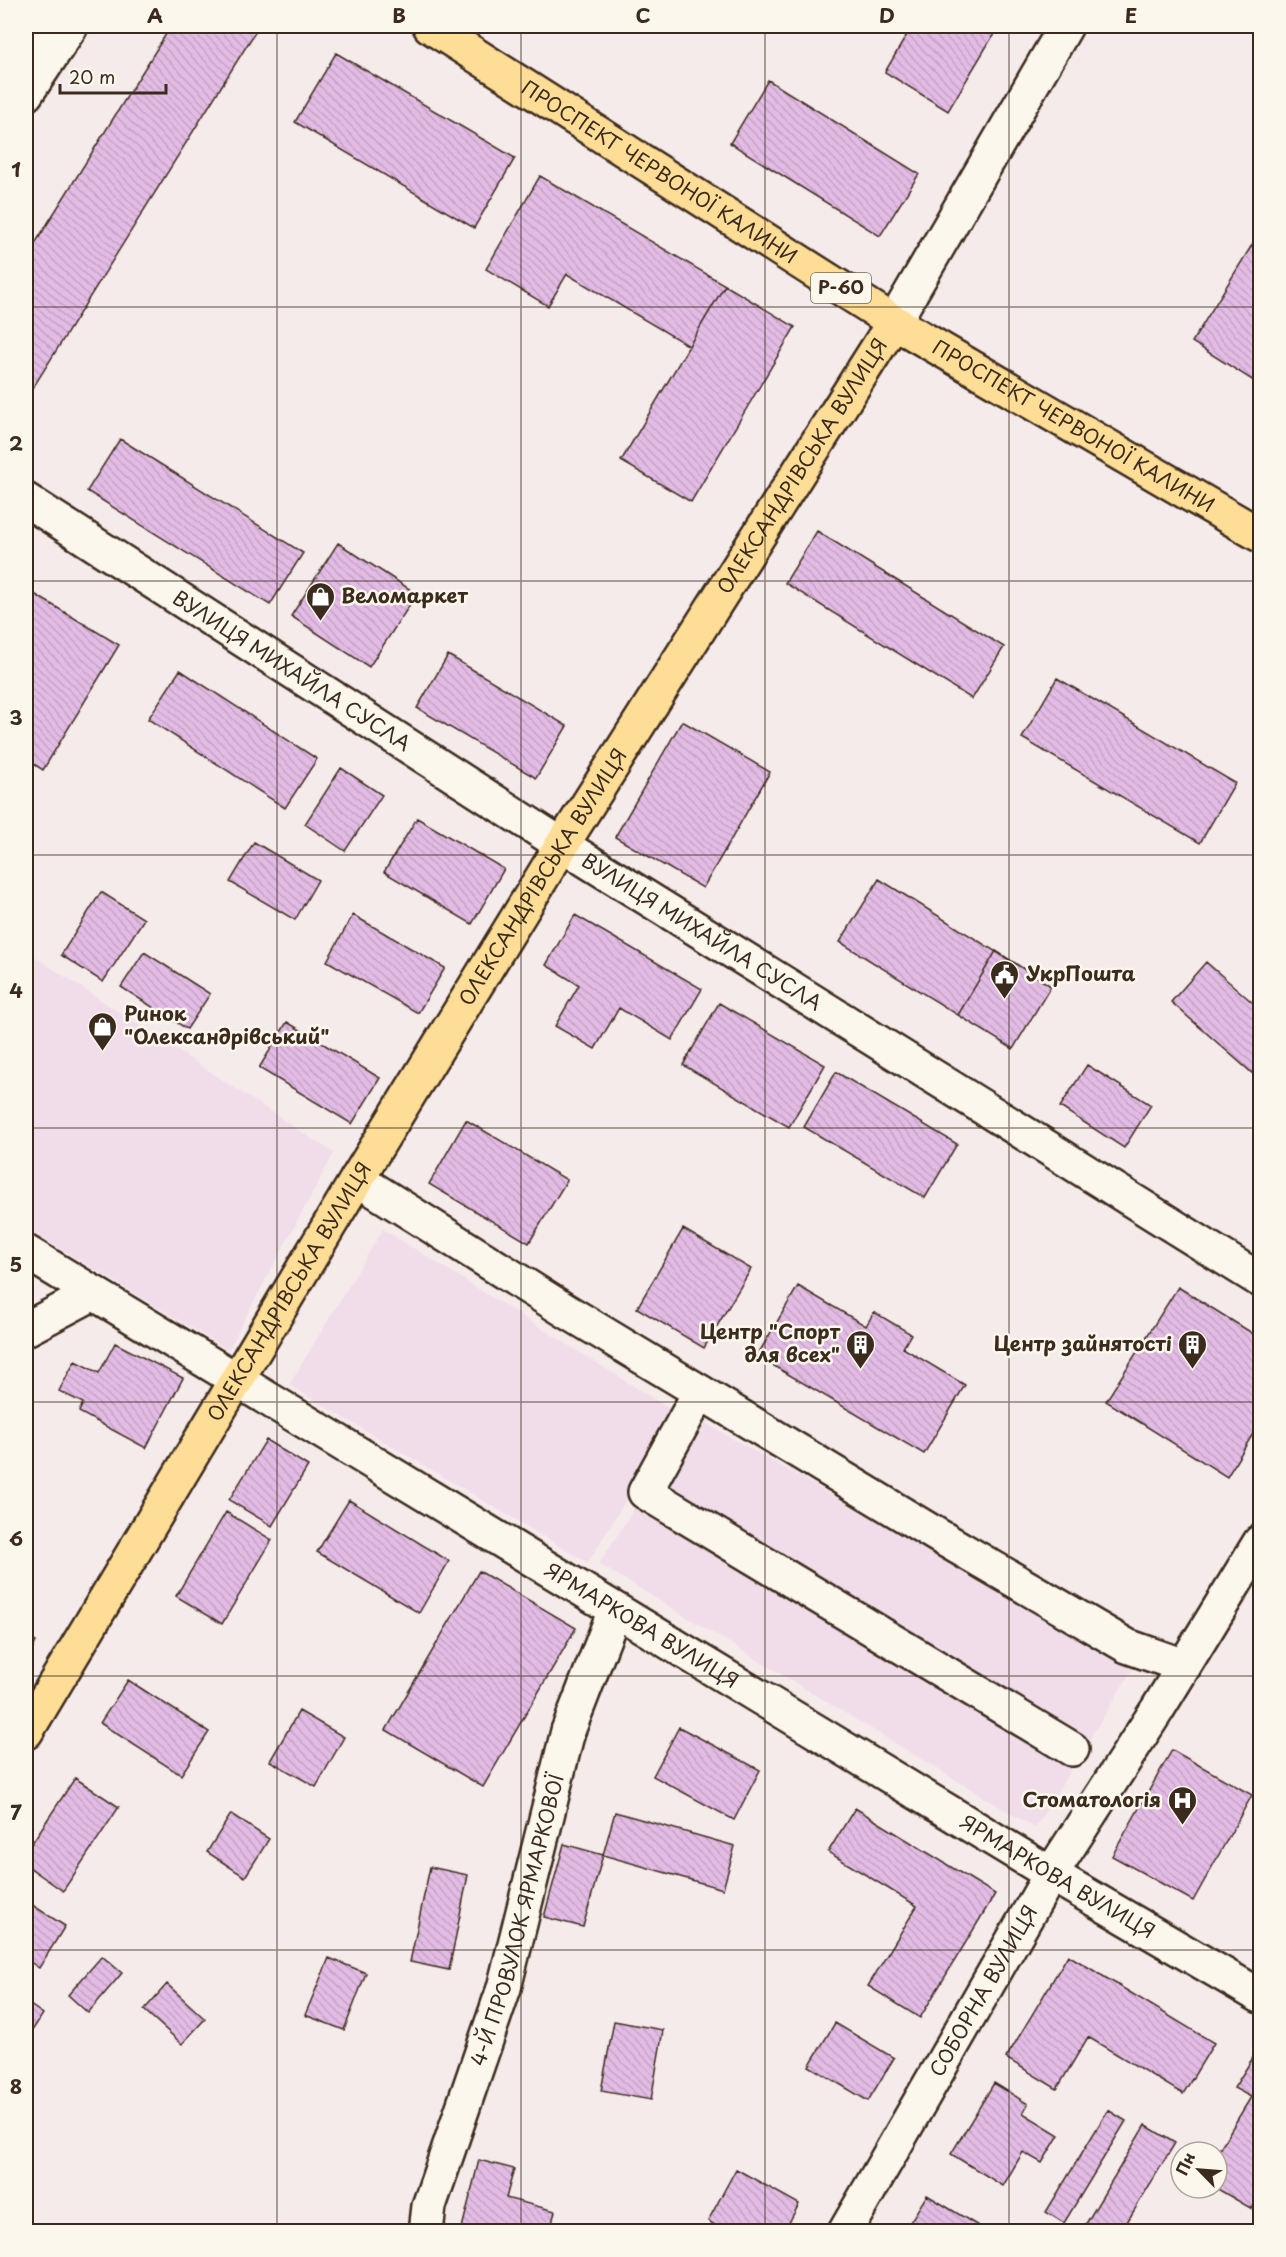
<svg xmlns="http://www.w3.org/2000/svg" width="1286" height="2257" viewBox="0 0 1286 2257" font-family="'Playpen Sans',sans-serif">
	<defs>
		<pattern id="building-back-hatch" width="6" height="6" patternUnits="userSpaceOnUse" patternTransform="scale(1.5)"><rect width="6" height="6" fill="#e3bce5"/><path d="M-1 5l2 2M0 0l6 6M5-1l2 2" fill="none" stroke="#c4a2c4"/></pattern>
	</defs>
	<rect width="100%" height="100%" fill="#f6ebeb"/>
	<filter id="ink" filterUnits="userSpaceOnUse"><feTurbulence type="fractalNoise" baseFrequency=".0167" numOctaves="2"/><feDisplacementMap in="SourceGraphic" scale="12" xChannelSelector="R" yChannelSelector="G"/><feConvolveMatrix kernelMatrix="1 2 1 2 8 2 1 2 1" color-interpolation-filters="sRGB"/></filter>
	<g filter="url(#ink)">
		<path fill="#f0dde9" d="M26,951l308,202 -106,197 -202,-122z
			M383,1229l295,185 -90,149 -299,-178z
			M693,1416l441,251 -99,161 -436,-264z"/>
		<path fill="url(#building-back-hatch)" stroke="#3b2a1e" stroke-width="1.5" d="M171,26h88l-233,373v-141z
			M912,26h79l6,3 -49,82 -63,-39z
			M336,53l179,105 -41,70 -179,-106z
			M768,80l151,94 -39,62 -150,-93z
			M540,176l185,109 -36,61 -122,-72 -19,32 -62,-37z
			M1260,232v153l-68,-43z
			M725,285l70,42 -104,175 -70,-41z
			M120,439l183,114 -33,52 -183,-114z
			M817,531l187,116 -32,52 -187,-116z
			M338,543l79,51 -48,73 -78,-51z
			M26,589l93,56 -76,125 -17,-11z
			M448,655l119,71 -31,52 -119,-70z
			M180,670l137,89 -32,49 -137,-89z
			M1057,678l178,105 -35,60 -178,-105z
			M682,721l88,51 -67,116 -88,-51z
			M341,768l41,27 -37,56 -40,-27z
			M417,818l87,51 -32,55 -88,-52z
			M254,842l64,38 -23,40 -65,-38z
			M879,879l172,107 -38,63 -173,-107z
			M101,892l43,27 -41,63 -42,-27z
			M353,915l92,53 -27,45 -91,-52z
			M575,915l127,74 -30,51 -53,-32 -24,41 -40,-23 24,-41 -33,-20z
			M996,951l55,35 -38,63 -55,-34z
			M144,952l66,42 -23,35 -66,-42z
			M1206,962l54,47v71l-89,-78z
			M719,1003l106,62 -36,62 -106,-62z
			M287,1022l93,56 -28,46 -93,-56z
			M1087,1065l64,40 -27,43 -64,-41z
			M836,1072l121,72 -32,54 -121,-71z
			M466,1120l101,60 -38,63 -100,-59z
			M683,1229l68,40 -47,79 -67,-40z
			M798,1286l68,40 8,-14 37,22 -8,14 62,37 -41,69 -167,-98z
			M1178,1287l82,51v84l-33,55 -121,-76z
			M115,1343l68,35 -37,70 -67,-36 4,-9 -24,-12 16,-30 24,12z
			M266,1440l42,26 -36,60 -43,-26z
			M349,1500l100,61 -30,52 -102,-61z
			M226,1512l46,28 -50,84 -46,-28z
			M479,1571l97,57 -93,159 -97,-57z
			M26,1636l10,6 -10,19z
			M128,1680l81,52 -28,43 -81,-52z
			M299,1711l45,26 -28,50 -46,-26z
			M679,1727l81,43 -26,50 -81,-44z
			M1172,1750l80,45 -59,106 -81,-45z
			M75,1778l44,29 -56,84 -37,-26v-13z
			M855,1808l140,86 -75,124 -52,-32 49,-80 -89,-54z
			M615,1812l120,34 -12,43 -120,-34z
			M231,1814l38,25 -24,38 -38,-25z
			M564,1844l39,11 -20,72 -39,-10z
			M430,1867l38,8 -19,95 -39,-8z
			M26,1901l39,25 -26,42 -13,-9z
			M1068,1955l146,88 -31,51 -95,-57 -31,52 -51,-31z
			M102,1956l20,17 -34,40 -20,-18z
			M329,1958l37,15 -22,57 -39,-15z
			M167,1984l38,35 -23,25 -38,-34z
			M26,2002l17,12 -17,26z
			M614,2021l49,9 -12,70 -50,-9z
			M835,2023l59,35 -26,43 -59,-35z
			M1259,2048l1,1v146l-8,14 -36,-21 1,-35 34,-56 -17,-9z
			M994,2083l34,21 -5,9 36,22 -17,28 -19,-11 -20,34 -52,-32z
			M1108,2110l18,11 -62,102 -18,-11z
			M1145,2125l30,18 -54,89h-40z
			M479,2160l35,9 -8,29 49,13 -5,21h-89z
			M736,2169l63,35 -15,28h-57l-19,-11z
			M927,2195l53,32 -3,5h-63l-7,-5z"/>
		<g fill="none" stroke-linecap="round" stroke-linejoin="round">
			<defs>
				<g id="minor">
					<path d="M30,26l12,43"/>
					<path d="M26,94l45,-68"/>
					<path d="M894,322l172,-296"/>
					<path id="s1" d="M26,500l536,345 698,435"/>
					<path d="M357,1179l206,130 374,226 190,111 57,20"/>
					<path id="s2" d="M26,1252l1025,622 209,122"/>
					<path d="M26,1329l68,-36"/>
					<path d="M700,1392l-55,100 427,257"/>
					<path id="s3" d="M426,2232l3,-26 75,-218 64,-257 47,-121"/>
					<path id="s4" d="M845,2232l206,-358 106,-164 103,-168"/>
				</g>
				<g id="major">
					<path id="s5" d="M430,26l464,296 366,213"/>
					<path id="s6" d="M26,1732l331,-553 205,-334 332,-523"/>
				</g>
			</defs>
			<use href="#minor" stroke="#3b2a1e" stroke-width="38"/>
			<use href="#major" stroke="#3b2a1e" stroke-width="38"/>
			<use href="#minor" stroke="#fbf7ec" stroke-width="33"/>
			<use href="#major" stroke="#fedd96" stroke-width="33"/>
		</g>
	</g>
	<path fill="none" stroke="#3b2a1e" stroke-width="1.5" stroke-opacity="0.55" d="M277,26v2206M521,26v2206M765,26v2206M1009,26v2206M26,307h1234M26,581h1234M26,855h1234M26,1128h1234M26,1402h1234M26,1676h1234M26,1950h1234"/>
	<defs>
		<symbol id="shop-pin" viewBox="-11 -11 22 30"><path d="M0 17L-7.5 6A9.5 9.5 0 1 1 7.5 6Z" fill="#3b2a1e" stroke="#fbf7ec"/><path d="M-5-2.5h2.3a2.7 3.5 0 0 1 5.4 0H5L5.5 6h-11ZM-1.5-2.5h3a1.5 2.3 0 0 0-3 0Z" fill="#fff"/></symbol>
		<symbol id="civic-pin" viewBox="-11 -11 22 30"><path d="M0 17L-7.5 6A9.5 9.5 0 1 1 7.5 6Z" fill="#3b2a1e" stroke="#fbf7ec"/><path d="M-.6-6.5H3V-4.5H.6V-3L4-1V1h2V6H-6V1h2V-1L-.6-3ZM-1.2 2.5V6h2.4V2.5Z" fill="#fff"/></symbol>
		<symbol id="building-pin" viewBox="-11 -11 22 30"><path d="M0 17L-7.5 6A9.5 9.5 0 1 1 7.5 6Z" fill="#3b2a1e" stroke="#fbf7ec"/><path d="M-4-6H4V6H1V3H-1V6H-4ZM-2.5-4.3h1.7v1.8h-1.7ZM.8-4.3h1.7v1.8H.8ZM-2.5-1h1.7V.8h-1.7ZM.8-1h1.7V.8H.8Z" fill="#fff"/></symbol>
		<symbol id="hospital-pin" viewBox="-11 -11 22 30"><path d="M0 17L-7.5 6A9.5 9.5 0 1 1 7.5 6Z" fill="#3b2a1e" stroke="#fbf7ec"/><path d="M-5-5h3v3.5h4V-5h3V5h-3V1.5h-4V5h-3Z" fill="#fff"/></symbol>
	</defs>
	<g fill-rule="evenodd">
		<use href="#shop-pin" x="304" y="580" width="33" height="45"/>
		<use href="#civic-pin" x="988" y="958" width="33" height="45"/>
		<use href="#shop-pin" x="86" y="1010" width="33" height="45"/>
		<use href="#building-pin" x="844" y="1328" width="33" height="45"/>
		<use href="#building-pin" x="1176" y="1328" width="33" height="45"/>
		<use href="#hospital-pin" x="1166" y="1784" width="33" height="45"/>
	</g>
	<g text-anchor="middle" stroke-width="5" stroke-linejoin="round" paint-order="stroke">
		<rect fill="#fbf7ec" stroke="#75685c" stroke-width="1.5" x="811" y="273" width="60" height="30" rx="4.5"/>
		<g font-size="18" font-weight="bold" fill="#3b2a1e">
			<text x="841" y="294">Р-60</text>
		</g>
		<g font-size="20" fill="#3b2a1e" stroke="#fbf7ec">
			<text dy="7" stroke="none"><textPath href="#s5" startOffset="272">ПРОСПЕКТ ЧЕРВОНОЇ КАЛИНИ</textPath></text>
			<text dy="7" stroke="none"><textPath href="#s5" startOffset="758">ПРОСПЕКТ ЧЕРВОНОЇ КАЛИНИ</textPath></text>
			<text dy="7" stroke="none"><textPath href="#s6" startOffset="1485">ОЛЕКСАНДРІВСЬКА ВУЛИЦЯ</textPath></text>
			<text dy="7" stroke="none"><textPath href="#s1" startOffset="316">ВУЛИЦЯ МИХАЙЛА СУСЛА</textPath></text>
			<text dy="7" stroke="none"><textPath href="#s6" startOffset="999">ОЛЕКСАНДРІВСЬКА ВУЛИЦЯ</textPath></text>
			<text dy="7" stroke="none"><textPath href="#s1" startOffset="802">ВУЛИЦЯ МИХАЙЛА СУСЛА</textPath></text>
			<text dy="7" stroke="none"><textPath href="#s6" startOffset="513">ОЛЕКСАНДРІВСЬКА ВУЛИЦЯ</textPath></text>
			<text dy="7" stroke="none"><textPath href="#s2" startOffset="720">ЯРМАРКОВА ВУЛИЦЯ</textPath></text>
			<text dy="7" stroke="none"><textPath href="#s2" startOffset="1206">ЯРМАРКОВА ВУЛИЦЯ</textPath></text>
			<text dy="7" stroke="none"><textPath href="#s3" startOffset="326">4-Й ПРОВУЛОК ЯРМАРКОВОЇ</textPath></text>
			<text dy="7" stroke="none"><textPath href="#s4" startOffset="278">СОБОРНА ВУЛИЦЯ</textPath></text>
		</g>
		<g font-size="20" font-weight="bold" fill="#3b2a1e" stroke="#fbf7ec" text-anchor="start">
			<text x="341" y="603">Веломаркет</text>
			<text x="1026" y="981">УкрПошта</text>
			<text x="124" y="1021">Ринок<tspan x="124" dy="23">"Олександрівський"</tspan></text>
			<text x="840" y="1339" text-anchor="end">Центр "Спорт<tspan x="840" dy="23">для всех"</tspan></text>
			<text x="1172" y="1351" text-anchor="end">Центр зайнятості</text>
			<text x="1161" y="1807" text-anchor="end">Стоматологія</text>
		</g>
	</g>
	<rect width="1286" height="2257" fill="none" stroke="#fbf7ec" stroke-width="66"/>
	<g transform="translate(1199 2170) rotate(295)"><circle r="28" fill="#fbf7ec" stroke="#aea59a" stroke-width="1.5"/>
	<path d="M0-4.5L10 22L0 15L-10 22Z" fill="#3b2a1e"/>
	<text y="-9" font-size="16" font-weight="bold" text-anchor="middle" fill="#3b2a1e">Пн</text>
	</g>
	<path d="M60 84v9h106v-9" fill="none" stroke="#3b2a1e" stroke-width="3"/>
	<text x="69" y="84" font-size="18" fill="#3b2a1e" stroke="#fbf7ec" stroke-width="4.5" paint-order="stroke">20 m</text>
	<rect x="33" y="33" width="1220" height="2191" fill="none" stroke="#3b2a1e" stroke-width="2"/>
	<g font-size="20" text-anchor="middle" font-weight="bold" fill="#3b2a1e">
		<text x="155" y="23">A</text>
		<text x="399" y="23">B</text>
		<text x="643" y="23">C</text>
		<text x="887" y="23">D</text>
		<text x="1131" y="23">E</text>
		<text x="16" y="177">1</text>
		<text x="16" y="451">2</text>
		<text x="16" y="725">3</text>
		<text x="16" y="998">4</text>
		<text x="16" y="1272">5</text>
		<text x="16" y="1546">6</text>
		<text x="16" y="1820">7</text>
		<text x="16" y="2094">8</text>
	</g>
</svg>
